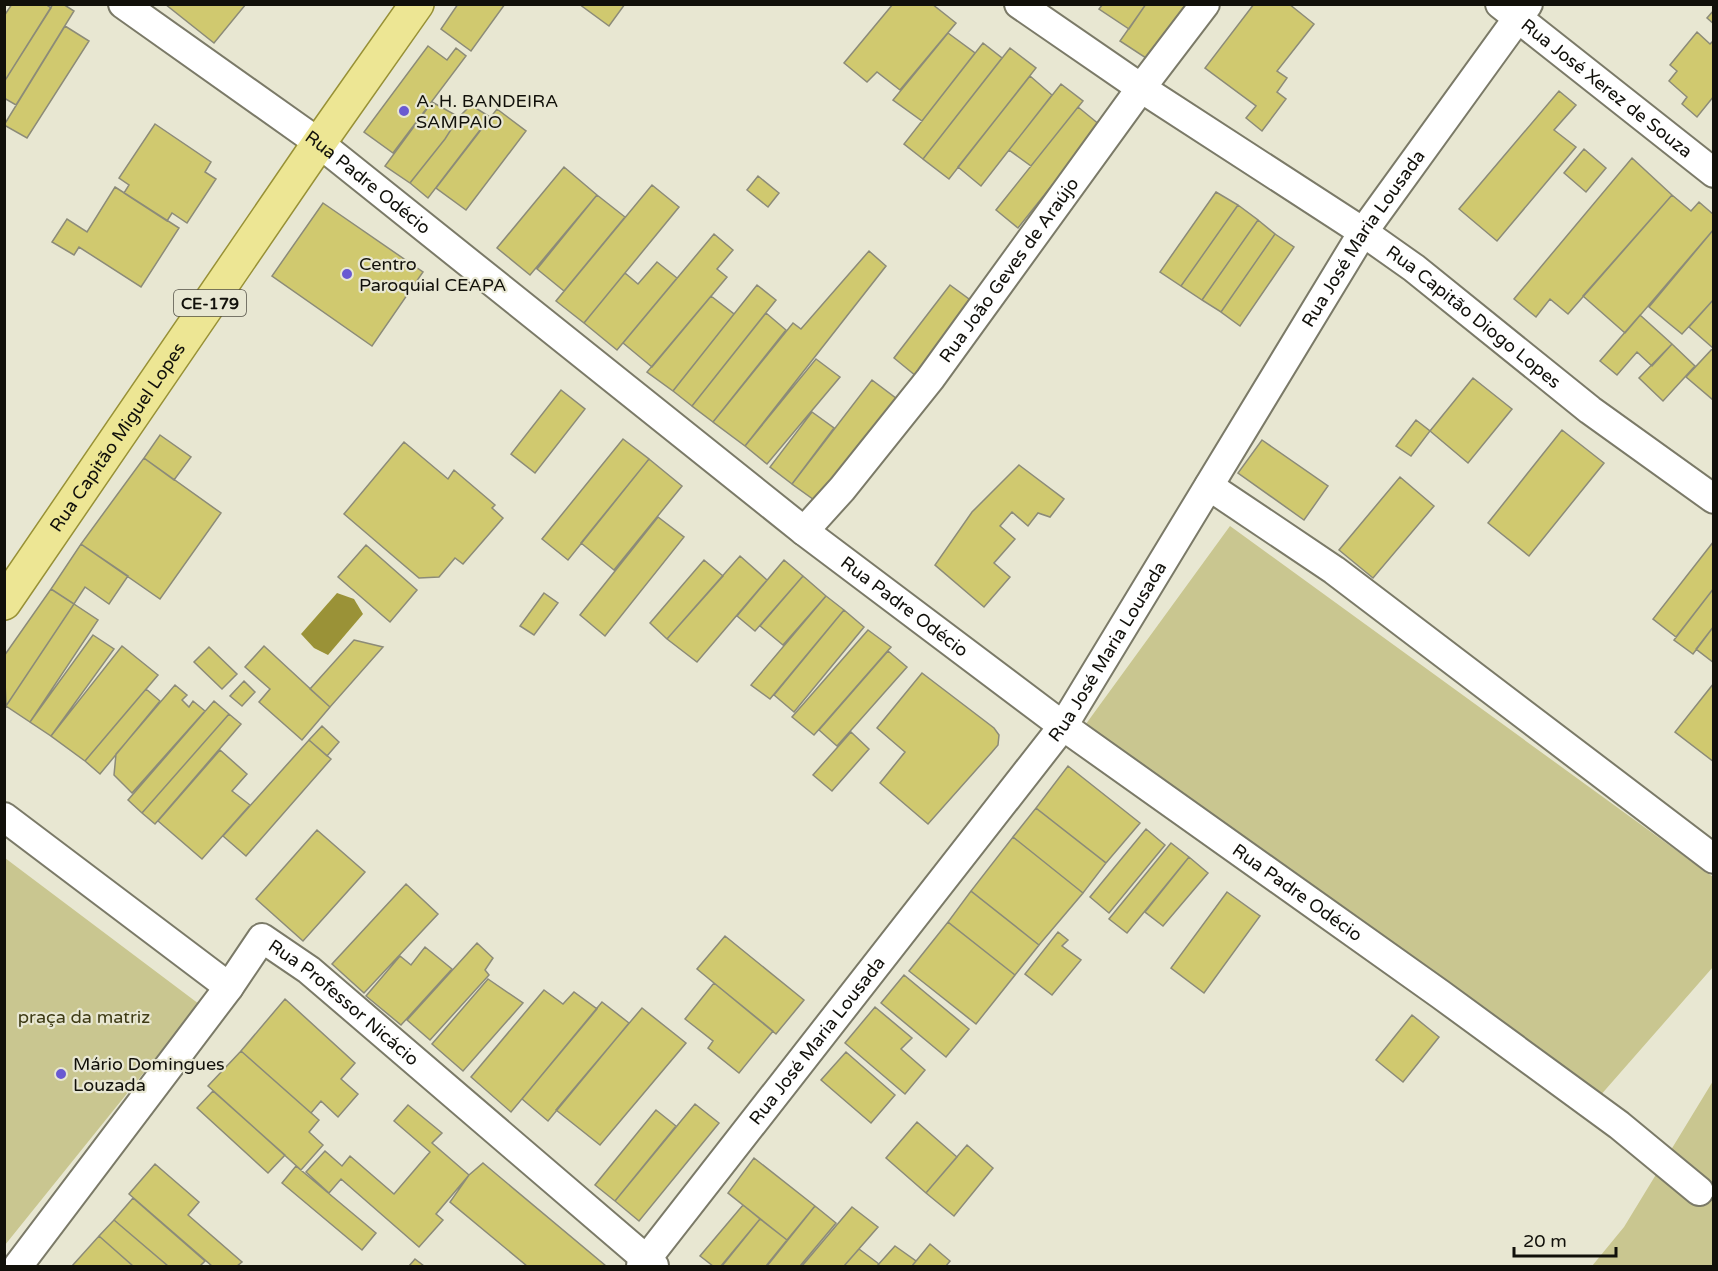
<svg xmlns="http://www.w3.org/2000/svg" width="1718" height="1271" viewBox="0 0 1718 1271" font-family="'Varela Round',sans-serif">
	<rect width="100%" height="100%" fill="#e8e7d2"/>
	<path fill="#c9c690" d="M1230,526l483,351v90l-114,130 -516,-369z
		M5,858l194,146 -194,241h-1z
		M1713,1081v185h-121l32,-39z"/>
	<path fill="#9a9237" d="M337,593l17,6 9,15 -35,41 -14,-7 -13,-14z"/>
	<path fill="#d0c96f" stroke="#8c8b78" stroke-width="1.5" d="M12,4h33l6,4 -47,74v-66z
		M53,4h10l11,7 -58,94 -12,-7v-16z
		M165,4h81l-32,39z
		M458,4h47l-34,47 -30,-22z
		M579,4h46l-16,22z
		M893,4h39l24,19 -56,67 -23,-18 -10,10 -23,-19z
		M1103,4h43l-17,25 -30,-20z
		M1146,4h43l-40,56 -29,-19z
		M1254,4h35l25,20 -37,47 10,7 -10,14 9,7 -24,32 -16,-13 10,-12 -51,-38z
		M1714,10v14l-7,-6z
		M65,26l24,15 -62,97 -23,-13z
		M1697,32l13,12 4,-4v56l-17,21 -15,-13 5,-7 -18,-16 8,-10 -7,-6z
		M948,33l27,20 -53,68 -29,-21z
		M983,43l19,15 -79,101 -19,-15z
		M428,46l19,14 9,-12 10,8 -73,97 -29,-21z
		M1010,48l26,20 -87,111 -26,-20z
		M1030,76l22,19 -71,91 -23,-19z
		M1061,84l22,17 -52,65 -22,-16z
		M1559,91l17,14 -22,25 22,17 -79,94 -38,-32z
		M432,102l27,15 -14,22 -35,44 -25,-17z
		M471,105l19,12 -62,81 -18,-15 35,-44 14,-22z
		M1078,107l22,18 -82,103 -22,-18z
		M497,109l29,22 -60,79 -30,-22z
		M155,124l56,38 -6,10 11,7 -29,44 -15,-10 -5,8 -43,-28 5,-8 -10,-7z
		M1584,149l22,19 -20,24 -22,-19z
		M1632,158l40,37 -104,119 -18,-15 -14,18 -22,-18z
		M564,167l33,28 -67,80 -33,-27z
		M758,176l21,17 -11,14 -21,-17z
		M652,185l27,22 -95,116 -28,-22z
		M115,187l64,41 -38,59 -62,-40 -5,8 -22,-13 15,-23 20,13z
		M1216,192l22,13 -57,81 -21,-14z
		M597,195l28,22 -61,74 -27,-22z
		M1672,195l19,16 8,-9 15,13v14l-89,104 -42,-37z
		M323,203l100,69 -51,74 -100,-70z
		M1238,205l20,15 -56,80 -21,-14z
		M1258,220l17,14 -54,78 -19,-12z
		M1714,229v70l-32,35 -33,-27z
		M714,234l19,16 -16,19 10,8 -75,90 -29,-24z
		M1275,234l19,13 -54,79 -19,-14z
		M869,251l17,15 -141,180 -32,-24 80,-99 8,6z
		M657,262l20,16 -60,72 -33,-27 41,-50 13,11z
		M757,285l19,15 -84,106 -19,-15z
		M950,285l23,17 -57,74 -22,-18z
		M711,296l23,18 -61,77 -26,-19z
		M1714,299v48l-1,1 -24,-21z
		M766,313l20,17 -73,92 -21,-16z
		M1640,315l32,29 -20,22 -15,-14 -20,23 -17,-14z
		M1672,344l23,22 -32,35 -24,-23z
		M1714,347v51l-2,1 -26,-22z
		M816,359l24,18 -73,87 -22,-18z
		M1473,378l39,31 -44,54 -38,-32z
		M872,380l25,19 -80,103 -25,-18z
		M561,390l24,19 -50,64 -24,-19z
		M812,412l22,16 -42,56 -22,-17z
		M1416,420l14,11 -19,25 -15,-10z
		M1562,430l42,33 -75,93 -41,-33z
		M160,435l31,22 -17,23 -30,-22z
		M623,439l26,20 -81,101 -26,-21z
		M1262,440l66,46 -24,34 -66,-47z
		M404,442l44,37 6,-9 41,35 -3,3 11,10 -40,46 -8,-6 -16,19 -20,1 -75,-64z
		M144,458l77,55 -61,86 -79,-55z
		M649,459l33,27 -68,84 -33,-27z
		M1019,465l45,34 -14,18 -12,-4 -10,13 -16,-14 -12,14 15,13 -21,24 16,14 -26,30 -49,-42 37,-53z
		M1400,477l34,29 -61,72 -34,-28z
		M658,517l26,20 -79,99 -25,-21z
		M1714,541v47l-38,49 -23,-18z
		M81,544l47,32 -19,28 -24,-17 -11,17 -23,-15z
		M366,545l51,45 -27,32 -52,-45z
		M740,556l27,24 -70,82 -30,-23z
		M704,560l19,16 -56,63 -17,-16z
		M784,560l19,16 -48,55 -18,-15z
		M803,576l23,20 -43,49 -23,-19z
		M1714,588v38l-21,28 -19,-14z
		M51,589l23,15 -68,102 -2,-50z
		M544,593l14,10 -24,32 -14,-9z
		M826,596l18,14 -74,89 -19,-14z
		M74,604l24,16 -68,102 -24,-16z
		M844,610l20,17 -70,85 -20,-17z
		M1714,626v37l-18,-14z
		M868,630l23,17 -77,88 -22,-18z
		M93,635l21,14 -63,87 -21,-14z
		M354,640l29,7 -53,60 -20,-18z
		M122,646l36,29 -73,86 -34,-25z
		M264,646l66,61 -28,33 -43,-38 11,-13 -25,-22z
		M209,647l28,27 -15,15 -28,-27z
		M888,651l19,16 -70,79 -18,-16z
		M922,673l72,55 5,7 -1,10 -6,7 -64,72 -48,-41 25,-31 -28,-24z
		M244,681l11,11 -13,14 -12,-10z
		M1714,683v79l-39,-30z
		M175,685l12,10 -5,5 7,7 4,-6 12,10 -73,82 -18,-18 2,-21z
		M146,689l14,12 -60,73 -15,-13z
		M214,701l15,13 -87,99 -14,-13z
		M229,714l12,10 -86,100 -13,-11z
		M322,726l17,16 -12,14 -18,-16z
		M851,732l18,17 -37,42 -19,-16z
		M309,740l22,19 -85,97 -23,-20z
		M220,750l27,24 -15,17 18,14 -48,54 -44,-38z
		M1068,766l72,57 -34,40 -70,-55z
		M1036,808l70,55 -23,30 -70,-56z
		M1146,829l19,16 -56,68 -19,-16z
		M317,830l48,42 -62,69 -47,-42z
		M1013,837l70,56 -44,52 -68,-54z
		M1171,843l18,14 -62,76 -18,-14z
		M1189,857l19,16 -45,53 -18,-14z
		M406,884l32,30 -74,79 -32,-29z
		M971,891l68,54 -24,30 -67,-53z
		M1227,892l33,24 -56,77 -33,-25z
		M948,922l67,53 -39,49 -67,-53z
		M1058,932l10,8 -6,6 19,14 -29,35 -27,-21z
		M725,936l79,64 -28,34 -79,-65z
		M477,943l16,15 -8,12 4,5 -59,65 -23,-20z
		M425,947l27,22 -51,56 -35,-29 34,-40 11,9z
		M904,975l65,54 -23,28 -65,-54z
		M488,979l35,24 -60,68 -31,-27z
		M714,983l59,48 -34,42 -31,-25 5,-7 -28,-22z
		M544,990l19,14 11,-12 23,17 -86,103 -40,-35z
		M285,999l70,64 -14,16 17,15 -20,23 -17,-16 -10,12 -70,-62z
		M602,1002l27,21 -81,98 -26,-22z
		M875,1007l37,31 -11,11 24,21 -20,24 -60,-51z
		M642,1008l44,35 -86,102 -44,-35z
		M1412,1015l27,22 -36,45 -27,-22z
		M241,1051l78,69 -10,12 14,13 -22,25 -93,-84z
		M846,1052l49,43 -24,28 -50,-43z
		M213,1091l72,64 -17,18 -71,-65z
		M695,1104l24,19 -80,98 -24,-20z
		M408,1105l34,28 -10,10 37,32 -33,39 7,6 -24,27 -78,-68 -12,14 -23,-21 19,-21 17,15 8,-10 44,38 36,-42 -36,-31z
		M656,1110l20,16 -61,75 -20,-16z
		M917,1122l40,35 -31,36 -40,-35z
		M967,1145l26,23 -39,48 -28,-23z
		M754,1158l61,48 -28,34 -59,-47z
		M483,1163l123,103h-79l-77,-64 19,-27z
		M155,1164l44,38 -11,13 54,47 -5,4h-25l-83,-72z
		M296,1166l80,67 -14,17 -80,-67z
		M133,1198l72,63 -5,5h-32l-54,-46z
		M743,1205l17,14 -39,47h-8l-13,-10z
		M815,1206l21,17 -36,43h-33z
		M852,1207l26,20 -34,39h-42z
		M760,1219l27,21 -21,26h-44z
		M114,1220l54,46h-35l-34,-30z
		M99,1236l34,30h-61z
		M930,1244l20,17 -4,5h-34z
		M895,1246l21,15 -4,5h-35z
		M859,1249l20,15 -2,2h-33z
		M415,1259l9,7h-15z"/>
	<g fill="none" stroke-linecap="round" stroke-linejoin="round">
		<defs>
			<g id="street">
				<path id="s1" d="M123,4l196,139 485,388 259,195 377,268 179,131 80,66"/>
				<path id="s2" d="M1019,4l122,84 222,144 51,36 176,142 124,89"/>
				<path id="s3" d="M1500,4l214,169"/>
				<path d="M1209,486l125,84 380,289"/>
				<path id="s4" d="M804,531l38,-42 88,-110 211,-291 64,-84"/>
				<path d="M4,817l225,170"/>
				<path id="s5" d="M18,1266l211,-279 33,-49 47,32 345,296"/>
				<path id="s6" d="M641,1266l422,-540 300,-494 165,-228"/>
			</g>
			<g id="primary">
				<path id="s7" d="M4,603l315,-460 98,-139"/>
			</g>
		</defs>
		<use href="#street" stroke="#7b7a68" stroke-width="32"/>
		<use href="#primary" stroke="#989136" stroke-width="36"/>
		<use href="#street" stroke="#fff" stroke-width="28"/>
		<use href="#primary" stroke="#ede694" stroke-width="33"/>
	</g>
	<g fill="#6959d2" stroke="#e8e7d2" stroke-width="2">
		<circle cx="404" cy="111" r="6"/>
		<circle cx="347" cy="274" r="6"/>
		<circle cx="61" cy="1074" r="6"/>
	</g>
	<g text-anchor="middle" stroke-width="4.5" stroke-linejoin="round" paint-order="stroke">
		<rect fill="#e8e7d2" stroke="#525046" stroke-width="1.5" x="174" y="290" width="72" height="26" rx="4.5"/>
		<g font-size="16" font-weight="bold" fill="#11100a">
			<text x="210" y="309">CE-179</text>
		</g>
		<g font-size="18" fill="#11100a" stroke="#e8e7d2">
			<text dy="6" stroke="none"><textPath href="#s3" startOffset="136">Rua José Xerez de Souza</textPath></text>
			<text dy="6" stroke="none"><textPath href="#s1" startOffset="303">Rua Padre Odécio</textPath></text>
			<text dy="6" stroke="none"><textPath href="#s6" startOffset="1258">Rua José Maria Lousada</textPath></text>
			<text dy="6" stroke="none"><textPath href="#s4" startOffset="332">Rua João Geves de Araújo</textPath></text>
			<text dy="6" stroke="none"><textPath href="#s2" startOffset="552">Rua Capitão Diogo Lopes</textPath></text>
			<text dy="6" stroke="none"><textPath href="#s7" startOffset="201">Rua Capitão Miguel Lopes</textPath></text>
			<text dy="6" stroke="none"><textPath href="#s1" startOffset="987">Rua Padre Odécio</textPath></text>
			<text dy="6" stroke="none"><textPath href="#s6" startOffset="772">Rua José Maria Lousada</textPath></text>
			<text dy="6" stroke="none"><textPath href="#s1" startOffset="1473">Rua Padre Odécio</textPath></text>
			<text dy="6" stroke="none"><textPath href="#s5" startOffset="513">Rua Professor Nicácio</textPath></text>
			<text dy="6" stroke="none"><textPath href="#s6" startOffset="286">Rua José Maria Lousada</textPath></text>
		</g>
		<g font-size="18" fill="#11100a" stroke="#e8e7d2" text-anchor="start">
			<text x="416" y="107">A. H. BANDEIRA<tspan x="416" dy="21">SAMPAIO</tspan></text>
			<text x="359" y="270">Centro<tspan x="359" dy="21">Paroquial CEAPA</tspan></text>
			<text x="73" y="1070">Mário Domingues<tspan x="73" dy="21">Louzada</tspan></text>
		</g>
		<g font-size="18" fill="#3e3b15" stroke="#e8e7d2">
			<text x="84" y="1023">praça da matriz</text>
		</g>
	</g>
	<rect width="1718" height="1271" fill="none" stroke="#11100a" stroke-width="12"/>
	<path d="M1514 1247v9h102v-9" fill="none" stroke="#11100a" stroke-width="3"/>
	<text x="1523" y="1247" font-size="18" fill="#11100a" stroke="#e8e7d2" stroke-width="4.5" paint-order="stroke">20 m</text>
</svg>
